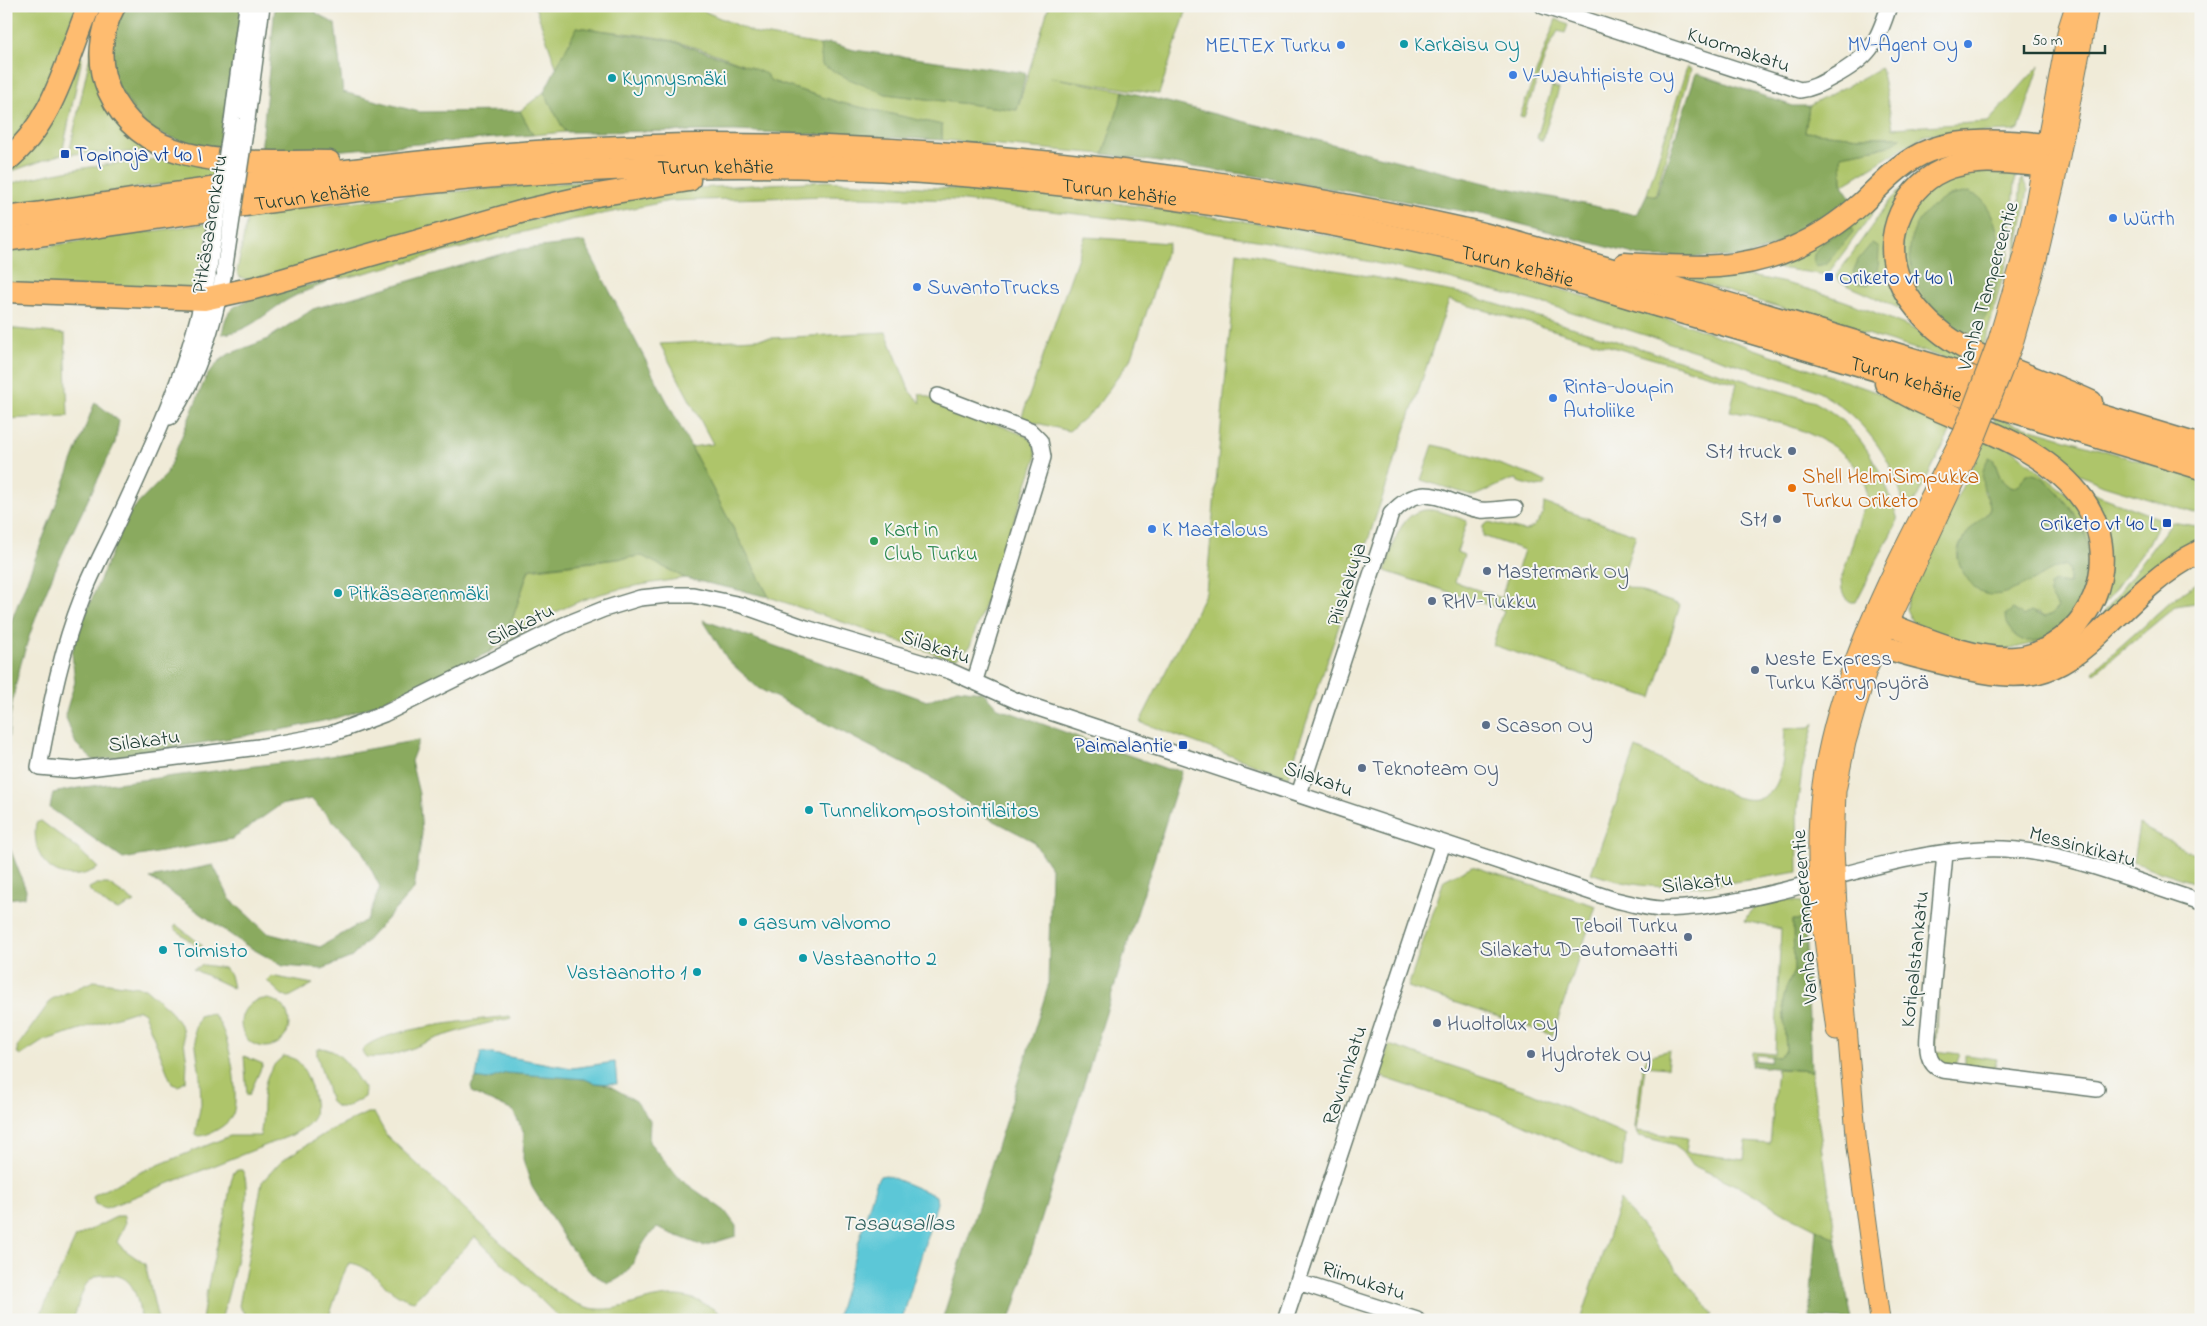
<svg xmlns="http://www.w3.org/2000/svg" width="2207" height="1326" viewBox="0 0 2207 1326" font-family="'Indie Flower',sans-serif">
	<rect width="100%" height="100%" fill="#f6f6f2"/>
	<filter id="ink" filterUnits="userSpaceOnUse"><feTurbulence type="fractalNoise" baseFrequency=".02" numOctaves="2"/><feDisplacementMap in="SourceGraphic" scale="10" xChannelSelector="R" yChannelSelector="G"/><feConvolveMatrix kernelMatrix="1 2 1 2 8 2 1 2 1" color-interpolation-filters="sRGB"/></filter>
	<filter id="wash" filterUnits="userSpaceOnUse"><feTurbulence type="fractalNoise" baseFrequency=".0096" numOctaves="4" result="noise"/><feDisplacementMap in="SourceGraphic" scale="20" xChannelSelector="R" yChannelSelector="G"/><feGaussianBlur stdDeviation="1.12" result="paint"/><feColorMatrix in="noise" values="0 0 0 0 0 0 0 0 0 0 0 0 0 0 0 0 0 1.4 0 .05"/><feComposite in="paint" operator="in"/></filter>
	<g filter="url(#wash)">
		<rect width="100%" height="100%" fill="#f0ebd8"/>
		<path fill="#aec56a" stroke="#66814f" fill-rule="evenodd" d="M14,6h67l-46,110 -29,34v-128z
			M531,6h161l65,28 63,11 3,20 63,29 131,16 32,-104h139l-29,88 -110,-17 75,14 -21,63 -161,-14v-15l-101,-22 -70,-22c-11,-15 -81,-36 -102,-41 -30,-7 -62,-8 -92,-13l-20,42 -21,-60z
			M1556,19l12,6 -3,8 -7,-2 -10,18 -24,68 -4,-1z
			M92,47l69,104 -92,3z
			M77,55l5,3 -20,96 -56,19v-5z
			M2040,65l-21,64 -5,2 -88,3 -84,51 -1,-30 48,-9 12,-9h-41l-55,-5 4,-26 72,-38 12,60 95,-6z
			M1687,67l4,2 -36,127 -8,-2z
			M1552,87l7,2 -17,52 -5,-3z
			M544,92l21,40 -32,3 -13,-24z
			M159,159l60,4 -1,13 -212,31v-22c50,-15 101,-21 153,-26z
			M1962,171l54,1 -7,82 -22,81 -5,12 -20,-9 -46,-39 -18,-57 25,-50zM1981,199c20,32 21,56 13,93z
			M1907,174l-21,21 -59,80 -63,-9z
			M1915,176l-18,28 15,110 -74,-33 -2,-5 55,-77z
			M646,178l-398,102 -8,-3 -3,-5 11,-58c133,-17 265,-29 398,-36z
			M2022,178l6,12 -13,75 6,-86z
			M826,181l240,15 238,34 71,16 73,12 239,67 189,67 78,33 -39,76 -10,7c-3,-9 -5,-18 -8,-26 -16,-42 -48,-76 -88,-95l-256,-81 -112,-29 -141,-30 -162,-26 -183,-21 -128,-4 -157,5 -99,19 -230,59 -4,-6 68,-23 254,-60z
			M210,223l-11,70 -193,-10v-31z
			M1085,237l84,6 -37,114 -37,52 -26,22 -48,-12z
			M1237,252l223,41 355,109c47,25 68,69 83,118l-41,80 -1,2h-7l-7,-12 -1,-10 26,-84c-4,-56 -94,-77 -137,-85l7,-28 -288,-83 -161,477 -148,-55 66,-130z
			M1734,274c88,10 167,49 247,86l-4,8 -300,-92z
			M6,328l59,6 3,82 -62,3z
			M886,332l24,60 11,11 -2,-10 105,42 10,8 2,15 -66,188 -14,12h-8l-179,-61 -78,-150 22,-3 -53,-100z
			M1995,418l206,61v36l-98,-30 -37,-16 -74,-43z
			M1987,438l23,9 76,63 9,76 -42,53 -56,13 -84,-28 -7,-15 4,-20zM1993,459c6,13 6,24 20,29l7,-4 6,-10 38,26 10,12 14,37 -2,33 -53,60 -20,-33 10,7 14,-4 7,5 8,-3 6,-7 -2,-5 -2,-20 15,2v-14l-4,-5c-30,8 -52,36 -86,26 -6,-9 -19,-23 -21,-33 -4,-23 32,-39 32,-52 0,-5 -4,-10 -7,-14z
			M1433,445l33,8 68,23 12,6 -2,4 -8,1 -18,-5 -1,-3 -6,1 -37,16 -53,-16z
			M2089,492l72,27 -12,24 -51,69z
			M1544,503l92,32 -16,49 60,21 -28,93 -159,-53 11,-35 -119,-39c8,-23 14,-65 48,-61 12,2 23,7 34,11l-10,31 7,3 -9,27 46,16 9,-28 7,2 7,-22 -41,-14v-10l6,-4 36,9c13,-5 19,-14 19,-28z
			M2172,522l29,5v18l-110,85z
			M642,556l43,22c-32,5 -64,9 -94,19 -37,13 -69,34 -101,55l23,-35 16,-47z
			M2201,580v22l-25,4 -81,67 -2,-2 79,-71z
			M1814,723l-12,47 -5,39 1,63c-73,11 -136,27 -207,1l45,-125 100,49c49,14 47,-36 49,-69l25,-1z
			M41,821l37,28 20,19c-37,21 -68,-5 -62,-45z
			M2139,825l62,33v27l-68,-23z
			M1472,866l124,40 -43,129 -145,-48 36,-107z
			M97,884h11l27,18 -17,8 -10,-4 -18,-15 -1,-3z
			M1785,900l17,2 3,18h-12l1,51 -8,17 -3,14 3,48 -7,7 -23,-2v6l-4,-1v-8l23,2 6,-125 -36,-8c7,-19 22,-19 40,-21z
			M176,925l26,20 -1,5 -27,-22z
			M204,965l20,3 6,7 3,13 -40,-19z
			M271,976l42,8 -24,13 -7,-2 -15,-14z
			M94,981l51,7 25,22 12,18 5,34 -1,18 -8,6 -6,-2 -28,-71 -5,-3 -96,31 -23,15 -2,-2 -1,-7 35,-48z
			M1938,991l-3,60 25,3 -4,11 -16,-2 -7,-11z
			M241 1023a24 24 0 1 1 48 0a24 24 0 1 1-48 0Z
			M211,1013c18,11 29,81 22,101 -4,11 -24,22 -35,22l-3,-2 6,-30 -1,-27 -6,-47 5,-14z
			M510,1016l1,2 -3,1c-23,4 -45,11 -68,18 -23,8 -49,24 -74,20l-4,-5c7,-23 124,-33 148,-36z
			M1389,1045l141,47 96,43 -4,34 -104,-47 -139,-46z
			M321,1048c22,2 32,25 44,42l-1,7 -18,10h-9l-6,-5 -14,-47v-5z
			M1669,1050l-2,18 -22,-2 -8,65 51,7 -2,14 58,8 2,-18 24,2 7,-75 34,2 25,168 -50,-25 -41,-25 -53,-24 -9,-13 -11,-8 -33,-8 -4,-9 7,-58 6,-13z
			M1965,1055l32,4 -2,8 -3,3 -27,-3z
			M244,1056l19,8 -14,31h-2z
			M284,1056c4,1 9,2 12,4 11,7 23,46 17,58 -4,8 -13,12 -21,17l-186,73 -11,-4 -2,-7 3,-3 45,-22 89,-36h30c7,-29 -5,-60 24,-80z
			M367,1113h7l13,23 156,146c15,11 29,22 47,26 13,3 30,0 42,-4 43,-13 61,-12 97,16h-167l-87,-83 -61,64c-28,-5 -41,-37 -65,-38l-6,12 -15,45h-79l-10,-14 23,-124 19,-21 48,-30z
			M238,1170h4c15,20 -13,123 -21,150h-19c5,-36 14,-71 23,-106 4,-14 4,-29 9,-42z
			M1620,1200l93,114 -6,6h-126z
			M118,1216h6l1,8 -8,18 5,6 23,16 13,56h-16c-6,-24 -7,-48 -38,-45 -8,0 -14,4 -19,11 -5,11 -8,23 -12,34h-35l38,-83z"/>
		<path fill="#8aaa5e" stroke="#547449" d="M124,6h119l-23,148 -72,-24 -35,-51 -1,-41z
			M275,6h42l-1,7 19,11 8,68 76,20 101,-1 13,24 -202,16 -70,2z
			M577,27l91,13 77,25 21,9 5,7 70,22 101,22v15l-207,-9 -170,1 -21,-40z
			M830,43l24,7 172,23 -9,37 -131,-16 -37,-15 -27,-14 -2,-20z
			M1696,73l97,33h16l-4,26 55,5h42l-13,9 -48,9 1,30 10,15 -47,33 -59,24h-101l-159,-42 -230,-39 -153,-22 21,-63 373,95 140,29 10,-21 9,2z
			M1968,192c4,2 11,4 14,8 11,11 16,31 18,47 2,23 -8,85 -37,87 -50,-28 -81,-103 -17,-136 6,-4 15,-4 22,-6z
			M1852,227l1,5 -27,32 -10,2c-11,-17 18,-30 30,-38z
			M584,242l185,355 -84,-19 -43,-22 -113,13 -16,48 -23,35 -120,55 -34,11 -45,10 -197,33 -18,-17 -11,-29 10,-33 -3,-29 6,-22 50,-117 38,-39 40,-98 12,-15 11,-8 37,-14 47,-31 202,-59z
			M1872,243l7,4 -1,24 -6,11 -4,3 -11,-2 -4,-11 5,-12z
			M326,281l1,2c-13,5 -28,10 -40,17 -22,13 -38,32 -65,34 2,-9 3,-18 10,-25 14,-13 73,-23 94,-28z
			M95,402l24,19 -4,22c-44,96 -115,217 -106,326l-3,-1v-133z
			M1989,457l4,2c6,13 6,24 20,29l7,-4 6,-10c17,-2 28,14 38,26 7,9 14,18 19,28 5,10 5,23 4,34 0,11 -1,27 -5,37 -9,20 -44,54 -65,38 -8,-6 -11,-14 -11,-23l7,-5 10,7 8,-5 13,6 8,-3 6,-7 -8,-13 -1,-9 5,-3 15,2v-14l-4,-5c-23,6 -61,40 -85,27 -4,-2 -8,-8 -11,-11 -7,-9 -13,-20 -10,-32 3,-12 13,-22 22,-30 2,-3 7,-5 8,-8 6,-11 -18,-25 0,-54z
			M703,620l224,81 30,-12 26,3 15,16 169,61 15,1 -172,550h-68l106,-333 3,-119 -18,-27 -48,-25 -50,-36 -177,-92 -30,-28z
			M419,740l-8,21 8,33 3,40 -8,55 -62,68 -30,12 -39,-3 -39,-22 -94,-66 63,-13 17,34 37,34 53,14 48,-28 12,-32 -19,-38 -50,-50 -31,6 -48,34 -109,20 -73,-51 3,-15 31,-6 229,-28z
			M6,838l20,52 -1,7 -19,2z
			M1793,920h12l6,151 -60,-5 1,-6 18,2 1,-6 8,1 7,-7 -3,-48 3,-14 8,-17z
			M506,1073l79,6 9,4 14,2 28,16 14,20 -1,21 32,38 44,31 11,15v10l-33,10 -46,-18c-23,17 -19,47 -49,55l-18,-11 -21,-26 -37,-59 -9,-28 1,-26 -11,-22 -40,-18 -2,-7 5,-8 11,2z
			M1816,1229l20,10 16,81 -43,-2z"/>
		<path fill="#5cc7d7" stroke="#3e8286" d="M481,1052l91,16 43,-6 2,22 -23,-1 -9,-4 -79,-6 -19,7 -11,-2z
			M886,1175l50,21 1,7 -35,117h-66l40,-137 4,-7z"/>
	</g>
	<g filter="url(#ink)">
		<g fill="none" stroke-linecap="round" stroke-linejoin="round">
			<defs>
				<path id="minor" d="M1543,6l257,84c12,-1 22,-7 33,-13 36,-19 44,-33 56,-71
					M247,119l15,-113
					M232,121l15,-115
					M208,274c-15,83 -51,162 -86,238 -13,29 -29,57 -40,86 -22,55 -32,112 -43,169l34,3 186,-23 72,-13 53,-20 180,-89 40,-16 36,-11 29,-3h24l48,10 65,23 144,43 67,30 598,199c15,3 33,9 48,9 109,-2 210,-55 319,-60 73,-4 150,32 219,53
					M938,396l92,35 10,10 3,16 -68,223
					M170,417c30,-44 44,-94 54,-145
					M1299,794l92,-280c32,-36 52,-11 89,-4 10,1 24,-2 35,-2
					M1945,854l-17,181c-1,13 -1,30 14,35l155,19
					M1298,1282l119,38
					M1285,1320l158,-477"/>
				<path id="major" d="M1998,340l25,-85 11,-46 34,-181 7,-22
					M2013,344l24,-85 18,-77 34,-176
					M1836,1030c-9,-71 -22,-143 -17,-215 8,-133 85,-265 144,-382
					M1880,1320l-23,-173 -20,-240 -3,-58 2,-58 10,-49 21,-72 109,-233"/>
				<g id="highway">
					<path d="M114,6c-14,26 -17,57 -5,85 38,85 144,69 220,71"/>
					<path d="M6,161c49,-40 60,-100 83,-155"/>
					<path d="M2041,165c-30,-2 -60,-8 -90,2 -46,15 -71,70 -51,114 8,20 26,40 43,53 40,30 103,46 148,68"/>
					<path d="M6,218c230,-32 460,-71 693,-73 172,-1 344,13 515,38 88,14 177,29 265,50 90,23 180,51 270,77 151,45 301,91 452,136"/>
					<path id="s1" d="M6,240c152,-22 304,-47 457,-61 152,-14 308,-17 460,-7 187,13 373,41 556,83 61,14 122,34 184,52 180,51 358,107 538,161"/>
					<path d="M1625,264c60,3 111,9 168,-16 26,-11 49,-27 70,-46 20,-19 39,-41 65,-51 33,-13 83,-10 117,-6"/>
					<path d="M6,291l198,8 50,-11 270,-77 61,-14 104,-17"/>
					<path d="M1886,383c12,7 24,14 37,20 54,25 116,42 155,90 37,45 30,109 -15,145 -14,11 -31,19 -48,20 -40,3 -91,-20 -128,-34"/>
					<path d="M1878,645c25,9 51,15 77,21 71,16 98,14 151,-39 29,-29 58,-58 95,-76"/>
				</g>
			</defs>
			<use href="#minor" stroke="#687a6d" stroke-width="18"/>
			<use href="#major" stroke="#687a6d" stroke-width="21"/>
			<use href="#highway" stroke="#687a6d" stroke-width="25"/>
			<use href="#minor" stroke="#fff" stroke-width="15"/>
			<use href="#major" stroke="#febc70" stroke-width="19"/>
			<use href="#highway" stroke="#febc70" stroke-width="22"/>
			<defs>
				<path id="minor-bridge" d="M224,272l23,-153
					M208,274l24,-153"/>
				<path id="major-bridge" d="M1963,433l35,-93
					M1976,437l37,-93"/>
			</defs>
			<use href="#minor-bridge" stroke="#687a6d" stroke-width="18" stroke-linecap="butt"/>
			<use href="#major-bridge" stroke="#687a6d" stroke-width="21" stroke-linecap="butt"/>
			<use href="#minor-bridge" stroke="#fff" stroke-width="15"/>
			<use href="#major-bridge" stroke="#febc70" stroke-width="19"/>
		</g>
	</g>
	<g fill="#0f9aa8" stroke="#f6f6f2" stroke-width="2">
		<circle cx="1404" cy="44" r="5"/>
		<circle cx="612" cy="78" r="5"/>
		<circle cx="338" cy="593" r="5"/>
		<circle cx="809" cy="810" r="5"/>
		<circle cx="743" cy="922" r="5"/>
		<circle cx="163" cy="950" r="5"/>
		<circle cx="803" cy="958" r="5"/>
		<circle cx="697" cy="972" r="5"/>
	</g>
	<g fill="#3f7fe0" stroke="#f6f6f2" stroke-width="2">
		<circle cx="1968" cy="44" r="5"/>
		<circle cx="1341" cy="45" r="5"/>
		<circle cx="1513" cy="75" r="5"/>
		<circle cx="2113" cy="218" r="5"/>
		<circle cx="917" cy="287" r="5"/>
		<circle cx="1553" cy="398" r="5"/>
		<circle cx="1152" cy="529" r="5"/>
	</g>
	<g fill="#1a4fb4" stroke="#f6f6f2" stroke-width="2">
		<rect x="60" y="149" width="10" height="10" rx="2.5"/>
		<rect x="1824" y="272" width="10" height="10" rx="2.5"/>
		<rect x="2162" y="518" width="10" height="10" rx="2.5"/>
		<rect x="1178" y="740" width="10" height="10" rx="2.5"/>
	</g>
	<g fill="#5c6f8a" stroke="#f6f6f2" stroke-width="2">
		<circle cx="1792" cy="451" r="5"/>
		<circle cx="1777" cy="519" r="5"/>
		<circle cx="1487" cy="571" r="5"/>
		<circle cx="1432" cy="601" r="5"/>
		<circle cx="1755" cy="670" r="5"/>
		<circle cx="1486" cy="725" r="5"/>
		<circle cx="1362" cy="768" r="5"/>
		<circle cx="1688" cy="937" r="5"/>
		<circle cx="1437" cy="1023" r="5"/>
		<circle cx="1531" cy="1054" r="5"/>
	</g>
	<circle fill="#e8710a" stroke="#f6f6f2" stroke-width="2" cx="1792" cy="488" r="5"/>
	<circle fill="#2e9e5b" stroke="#f6f6f2" stroke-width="2" cx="874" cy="541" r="5"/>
	<g text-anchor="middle" stroke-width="4" stroke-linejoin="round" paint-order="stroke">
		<g font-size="21" fill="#0d838f" stroke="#f6f6f2" text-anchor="start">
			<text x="1414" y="51">Karkaisu Oy</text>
			<text x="622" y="85">Kynnysmäki</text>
			<text x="348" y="600">Pitkäsaarenmäki</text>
			<text x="819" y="817">Tunnelikompostointilaitos</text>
			<text x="753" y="929">Gasum valvomo</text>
			<text x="173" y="957">Toimisto</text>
			<text x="813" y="965">Vastaanotto 2</text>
			<text x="687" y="979" text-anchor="end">Vastaanotto 1</text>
		</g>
		<g font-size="21" fill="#366cbe" stroke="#f6f6f2" text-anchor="start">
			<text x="1958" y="51" text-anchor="end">MV-Agent Oy</text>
			<text x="1331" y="52" text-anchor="end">MELTEX Turku</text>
			<text x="1523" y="82">V-Wauhtipiste Oy</text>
			<text x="2123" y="225">Würth</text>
			<text x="927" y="294">SuvantoTrucks</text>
			<text x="1563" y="393">Rinta-Joupin<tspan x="1563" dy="24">Autoliike</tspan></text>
			<text x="1162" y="536">K Maatalous</text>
		</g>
		<g font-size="21" fill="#1f3d34" stroke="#f6f6f2">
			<text transform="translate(1739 49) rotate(18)" y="7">Kuormakatu</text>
			<text dy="7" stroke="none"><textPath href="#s1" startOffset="714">Turun kehätie</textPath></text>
			<text dy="7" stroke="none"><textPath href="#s1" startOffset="1119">Turun kehätie</textPath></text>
			<text dy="7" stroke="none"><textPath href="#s1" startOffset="309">Turun kehätie</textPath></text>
			<text transform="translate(209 224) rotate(-81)" y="7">Pitkäsaarenkatu</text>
			<text dy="7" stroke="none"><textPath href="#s1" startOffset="1524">Turun kehätie</textPath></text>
			<text transform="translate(1987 286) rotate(-74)" y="7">Vanha Tampereentie</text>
			<text dy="7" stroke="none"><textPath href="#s1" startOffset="1929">Turun kehätie</textPath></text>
			<text transform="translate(1346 584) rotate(-72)" y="7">Piiskakuja</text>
			<text transform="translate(520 624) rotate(-26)" y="7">Silakatu</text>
			<text transform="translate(936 646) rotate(18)" y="7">Silakatu</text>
			<text transform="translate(144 740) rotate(-7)" y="7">Silakatu</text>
			<text transform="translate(1319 778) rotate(19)" y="7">Silakatu</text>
			<text transform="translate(2083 846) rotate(15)" y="7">Messinkikatu</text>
			<text transform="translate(1697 882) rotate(-6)" y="7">Silakatu</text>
			<text transform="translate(1804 917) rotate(-94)" y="7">Vanha Tampereentie</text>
			<text transform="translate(1914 959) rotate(-84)" y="7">Kotipalstankatu</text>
			<text transform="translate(1344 1075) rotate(-72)" y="7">Ravurinkatu</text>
			<text transform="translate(1364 1280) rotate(18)" y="7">Riimukatu</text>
		</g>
		<g font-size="21" fill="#164399" stroke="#f6f6f2" text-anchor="start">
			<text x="75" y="161">Topinoja vt 40 I</text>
			<text x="1839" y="284">Oriketo vt 40 I</text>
			<text x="2157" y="530" text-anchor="end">Oriketo vt 40 L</text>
			<text x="1173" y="752" text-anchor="end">Paimalantie</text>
		</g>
		<g font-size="21" fill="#4e5e75" stroke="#f6f6f2" text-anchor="start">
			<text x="1782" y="458" text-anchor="end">St1 truck</text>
			<text x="1767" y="526" text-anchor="end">St1</text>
			<text x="1497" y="578">Mastermark Oy</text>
			<text x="1442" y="608">RHV-Tukku</text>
			<text x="1765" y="665">Neste Express<tspan x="1765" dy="24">Turku Kärrynpyörä</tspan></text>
			<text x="1496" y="732">Scason Oy</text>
			<text x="1372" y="775">Teknoteam Oy</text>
			<text x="1678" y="932" text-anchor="end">Teboil Turku<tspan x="1678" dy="24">Silakatu D-automaatti</tspan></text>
			<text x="1447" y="1030">Huoltolux Oy</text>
			<text x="1541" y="1061">Hydrotek Oy</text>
		</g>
		<g font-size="21" fill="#c56008" stroke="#f6f6f2" text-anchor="start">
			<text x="1802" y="483">Shell HelmiSimpukka<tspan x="1802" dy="24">Turku Oriketo</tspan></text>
		</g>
		<g font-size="21" fill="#27864d" stroke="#f6f6f2" text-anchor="start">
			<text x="884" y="536">Kart in<tspan x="884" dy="24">Club Turku</tspan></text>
		</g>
		<g font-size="22" font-style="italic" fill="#2e605d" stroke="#f6f6f2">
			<text x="898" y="1230">Tasausallas</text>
		</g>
	</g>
	<rect width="2207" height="1326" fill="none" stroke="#f6f6f2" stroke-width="25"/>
	<path d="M2024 45v8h81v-8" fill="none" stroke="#1f3d34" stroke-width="2.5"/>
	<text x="2032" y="45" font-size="15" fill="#1f3d34" stroke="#f6f6f2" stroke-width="4" paint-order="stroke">50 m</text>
</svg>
